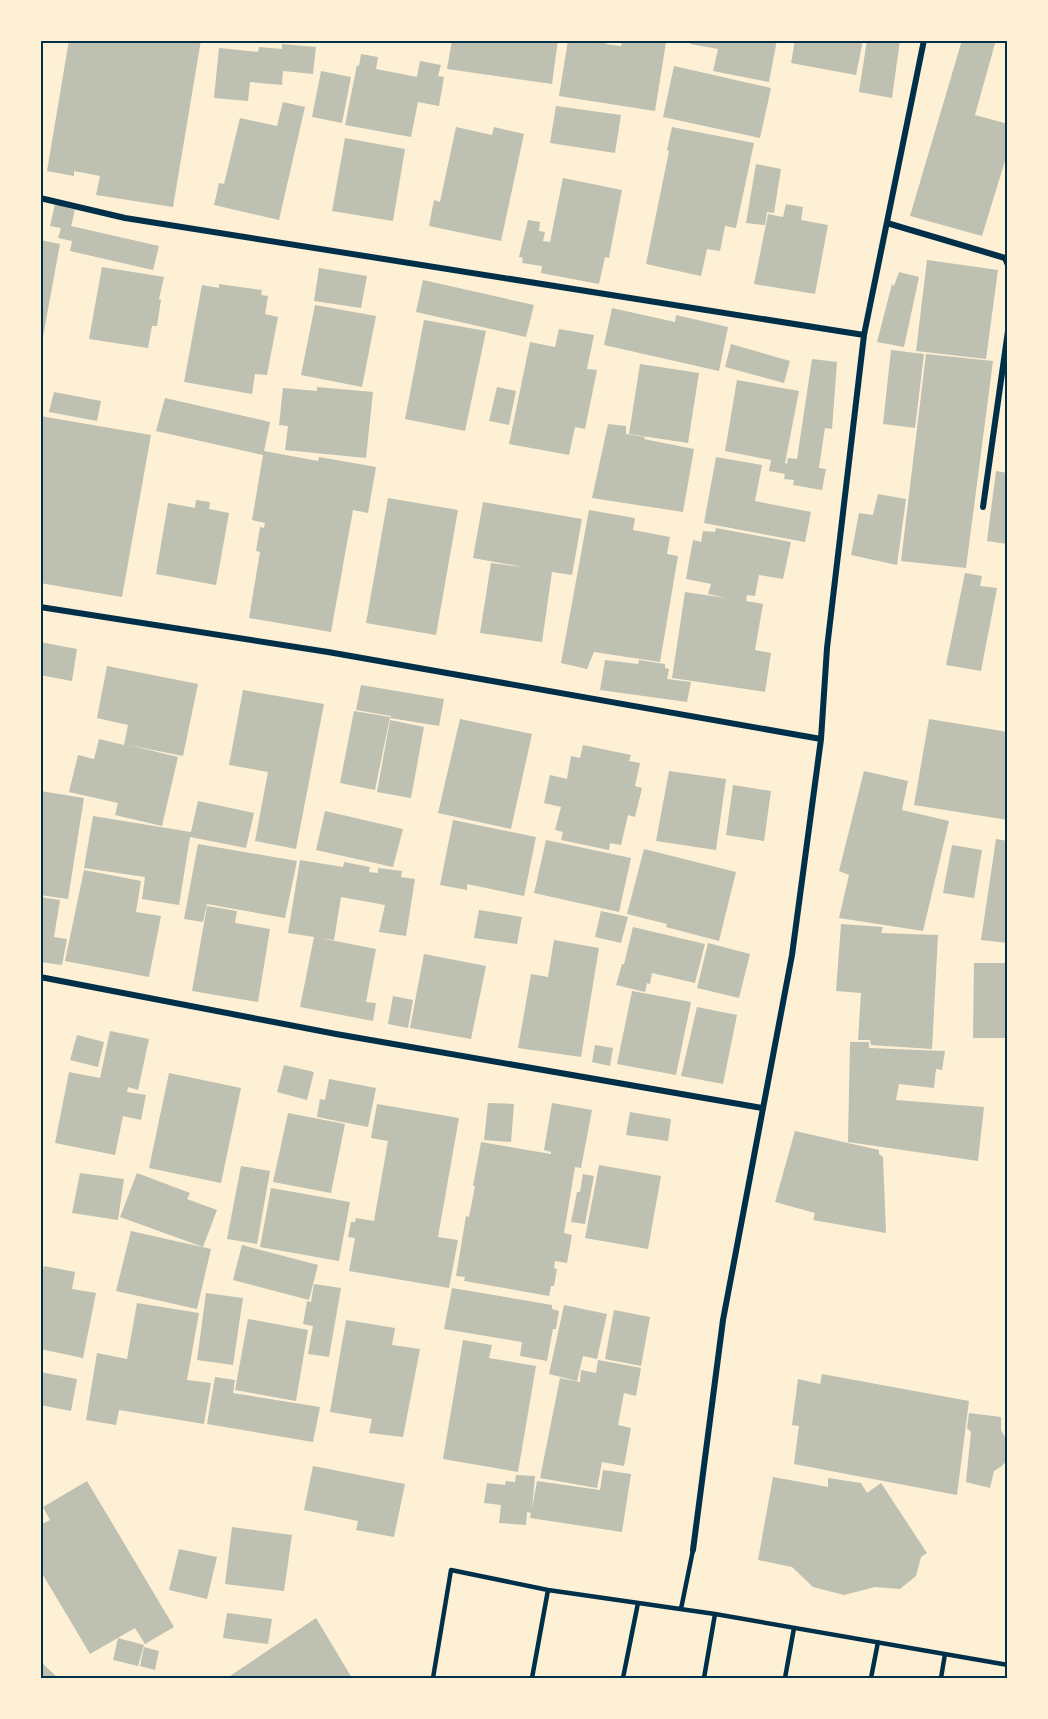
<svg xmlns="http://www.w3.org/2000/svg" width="1048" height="1719" viewBox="0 0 1048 1719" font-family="'Fira Sans Condensed',sans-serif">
	<rect width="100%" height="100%" fill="#fdf0d5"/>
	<path fill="#bec0b2" d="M69,40h132l-28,167 -77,-12 4,-19 -26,-5v5l-27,-5z
		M452,40h106l-6,44 -105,-15z
		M568,40h39l-1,4 15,2 1,-6h32l12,2 -11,69 -96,-15z
		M691,40h86l-8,42 -56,-11 5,-22 -28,-5z
		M795,40h68l-7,35 -65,-12z
		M867,40h33l-8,58 -33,-6z
		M962,40h34l-21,75 33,9v27l-26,85 -72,-20z
		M282,44l34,3 -3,27 -30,-3 -1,14 -32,-3 -2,19 -34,-3 5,-50 39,4 1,-5 23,2z
		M361,54l17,3 -2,12 41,8 3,-16 21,4 -3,11 6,1 -5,29 -21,-4 -7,35 -66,-12 12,-60 2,1z
		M674,66l97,22 -11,50 -97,-21z
		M321,71l30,6 -9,46 -30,-6z
		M283,102l22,5 -26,113 -65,-15 5,-22 5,1 16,-66 37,8z
		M556,106l65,9 -6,38 -65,-10z
		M456,127l36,8 2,-8 30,7 -23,107 -72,-15 5,-26 6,2z
		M672,127l82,16 -18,85 -11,-2 -5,25 -13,-2 -6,27 -55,-12 23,-113 -2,-1z
		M345,138l60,11 -12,72 -61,-10z
		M756,164l25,5 -7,44 -7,-1 -2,13 -19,-2z
		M563,178l59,12 -13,68 -4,-1 -6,27 -58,-11 1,-7 -20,-3 1,-5 -4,-1 9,-37 12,2 -1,9 6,1 -2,9 7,1z
		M55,204l20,6 -4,16 88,20 -6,24 -83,-19 2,-10 -14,-3 3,-10 -11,-2z
		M786,204l17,3 -2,13 27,5 -13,69 -61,-10 14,-70 15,3z
		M40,240l20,4 -18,98h-2z
		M927,260l71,10 -12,89 -70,-8z
		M102,267l62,10 -5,22 2,1 -4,26h-5l-4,22 -59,-9z
		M319,268l48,8 -6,32 -47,-7z
		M899,272l20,5 -15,70 -27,-5 15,-58 2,2z
		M423,280l111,25 -8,32 -110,-25z
		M219,284l43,6 -1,5 7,1 -3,18 13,3 -11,58 -12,-1 -3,20 -68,-12 18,-97 17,3z
		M315,305l61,11 -14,71 -61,-12z
		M612,308l63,14 1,-7 52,12 -9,44 -115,-26z
		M424,320l62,11 -21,100 -60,-12z
		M559,329l35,6 -7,34 10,1 -12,59 -10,-2 -6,28 -60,-11 21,-102 25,5z
		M731,344l59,17 -6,22 -59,-16z
		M891,350l33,4 -9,74 -32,-4z
		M926,354l67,7 -27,207 -65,-7z
		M812,359l25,3 -5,67 -7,-1 -6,40 7,1 -4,21 -29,-5 1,-5 -10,-1 1,-5 -16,-3 2,-11 -46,-9 12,-71 62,11 -14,72 2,1 1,-6 9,1z
		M640,364l59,9 -11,70 -59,-9z
		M317,387l56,5 -7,66 -81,-8 3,-24 -9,-1 4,-37 34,3z
		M497,387l19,4 -7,34 -20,-4z
		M54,392l47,9 -4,20 -48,-9z
		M165,398l105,24 -6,29 54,10 1,-4 57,10 -8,46 -15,-3 -22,122 -82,-14 11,-66 -4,-1 4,-24 4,1 1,-5 -13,-3 11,-65 -107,-24z
		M40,416l111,19 -29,162 -82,-14z
		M608,424l18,2v8l19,3 -1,2 50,10 -11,63 -91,-14z
		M716,457l46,8 -7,36 56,11 -6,30 -101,-19z
		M996,471l12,2v71l-21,-3z
		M878,494l28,5 -9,66 -46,-10 8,-42 14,2z
		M388,498l70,12 -22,125 -70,-12z
		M196,500l14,2 -1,7 20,4 -13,72 -60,-11 12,-71 27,5z
		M483,502l99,17 -10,56 -20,-3 -10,70 -62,-9 11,-70 32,4 -50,-9z
		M589,510l46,8 -2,12 37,7 -3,17 11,2 -18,106 -66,-10 -7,17 -26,-6z
		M716,528l75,14 -8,37 -24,-4 -4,21 -8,-1 -1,6 17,3 -8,46 16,3 -6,39 -93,-14 13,-86 41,6 -18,-4 3,-10 -25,-5 7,-39 8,2 2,-11 12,1z
		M965,573l17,3 -2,10 17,2 -16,83 -35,-6z
		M40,642l37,7 -5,32 -32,-6z
		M605,660l33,4 1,-4 26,4v4l4,1 -2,10 24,3 -4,20 -87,-12z
		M107,666l91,18 -15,72 -55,-11 50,12 -16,69 -47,-11 3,-12 -49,-11 9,-37 16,4 5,-20 25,6 4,-20 -31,-7z
		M361,685l83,14 -5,27 -49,-8 1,-2 -35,-6z
		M243,690l81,14 -28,145 -41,-8 13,-69 -39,-7z
		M354,711l36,6 -15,73 -35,-7z
		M460,719l72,15 -21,95 -73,-16z
		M929,719l79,13v88l-94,-15z
		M390,720l34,7 -13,71 -34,-6z
		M583,745l48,10 -2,6 11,2 -5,23 7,2 -7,29 -7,-2 -7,30 -11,-2 -1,7 -48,-10 2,-8 -8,-2 6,-23 -17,-4 6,-28 17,4 4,-23 9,2z
		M669,771l57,8 -10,71 -60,-9z
		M864,771l44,10 -6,29 47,11 -26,110 -84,-13 10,-43 -10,-4z
		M733,785l38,6 -7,50 -38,-6z
		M40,791l44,7 -16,101 -28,-4z
		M198,801l56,12 -8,35 -56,-11 -11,68 -37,-6 3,-22 -61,-9 9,-52 98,16z
		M325,811l78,18 -10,38 -77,-17z
		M453,820l83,17 -12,59 -57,-12v6l-27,-5z
		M996,839l12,2v102l-27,-3z
		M546,840l85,18 -12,54 -85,-19z
		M198,844l99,17 -12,57 -78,-14 -4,18 -19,-3z
		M952,845l30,5 -8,48 -31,-5z
		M644,849l92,23 -17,69 -53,-14 1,-3 -40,-10z
		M300,860l43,7 1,-5 26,5 -1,5 9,1v-5l24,3 -1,6 14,2 -9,57 -27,-4 6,-27 -44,-8 -7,43 -14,-2 56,11 -10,53 10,1 -3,18 -73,-14 14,-70 -26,-4z
		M84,870l57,11 -5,31 25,4 -12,61 -84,-16z
		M40,897l20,3 -6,37 13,2 -5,26 -22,-3z
		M207,906l30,5 -2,12 35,6 -12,73 -66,-11z
		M479,910l43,7 -5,27 -43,-6z
		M601,911l27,6 -7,26 -26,-6z
		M841,924l42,3 -2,6 57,2 -6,114 -61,-4 -1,-5h-12l3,-47 -25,-2z
		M633,927l72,17 -10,39 -43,-10 -2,11 -3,-1 -2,9 -29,-7 6,-21h2z
		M554,940l45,8 -18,109 -63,-9 13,-74 17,3z
		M708,943l42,11 -11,44 -42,-10z
		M424,954l62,12 -15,73 -61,-11z
		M974,963h34v75h-35z
		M632,991l59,11 -15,73 -59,-11z
		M393,996l20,4 -5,28 -20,-4z
		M697,1007l40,8 -14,69 -42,-8z
		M110,1031l39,8 -11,51 -10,-3 -1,5 19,3 -5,25 -18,-4 -8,39 -60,-12 14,-71 31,6z
		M77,1035l27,7 -6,25 -28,-7z
		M850,1042h19v6l76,3 -3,19 -6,-1 -2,19 -35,-4 -3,16 88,7 -6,54 -130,-19z
		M595,1045l18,3 -3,18 -18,-4z
		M284,1065l30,7 -7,28 -30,-8z
		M169,1073l72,15 -20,95 -72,-15z
		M329,1079l47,9 -8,39 -51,-10 3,-18 5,1z
		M488,1103l26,1 -3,38 -27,-2z
		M552,1103l40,7 -11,58 -6,-1 -11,66 8,2 -5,28 -12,-2 -1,7 3,1 -3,17h-3l-2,10 -85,-15 1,-4 -9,-1 10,-60 3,1 6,-31h-2l8,-44 70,12v-2l-7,-2z
		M377,1104l82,14 -21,119 20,3 -9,48 -100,-17 6,-33 -7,-1 3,-15h4l1,-4 18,3 14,-80 -17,-3z
		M630,1112l41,7 -3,22 -42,-6z
		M288,1113l57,11 -14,69 -58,-11z
		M795,1131l84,19v4l4,3 3,76 -73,-13 2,-7 -40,-11z
		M599,1165l62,11 -13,73 -63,-11z
		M241,1166l29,5 -13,73 -30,-5z
		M80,1173l44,6 -6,41 -46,-7z
		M137,1173l53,20 -3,6 30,11 -14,37 -83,-30z
		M583,1174l11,2 -9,48 -14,-2 6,-30h3z
		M271,1188l79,14 -11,59 -79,-14z
		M131,1231l80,18 -14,60 -81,-18z
		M242,1245l76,20 -9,35 -76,-20z
		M44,1266l31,6 -3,17 24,4 -13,65 -43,-9v-67z
		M314,1284l27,4 -12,69 -21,-3 5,-28 -10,-2 4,-23 4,1z
		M452,1288l100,17v4l7,2 -3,18h-3l-6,32 -27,-5 2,-14 -78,-13z
		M206,1293l37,5 -10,67 -36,-5z
		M137,1303l62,10 -12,67 24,3 -7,41 -85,-14 -3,15 -30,-5 11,-67 30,6z
		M564,1305l43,9 -10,45 -14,-3 -6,25 -28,-7z
		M614,1310l36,7 -9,49 -36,-7z
		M248,1319l60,11 -12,71 -61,-11z
		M346,1320l49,8 -3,17 28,4 -17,88 -34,-4 3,-14 -42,-7z
		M463,1340l29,5 -3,13 47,8 -18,106 -75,-13z
		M598,1360l43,8 -5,28 -12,-3 -6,32 13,3 -7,38 -22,-4 -5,26 -57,-10 20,-100 20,4 1,-12 15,3z
		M40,1372l37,7 -6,32 -31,-6z
		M822,1374l147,27 -12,94 -163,-31 5,-38 -7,-1 6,-46 22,5z
		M215,1377l20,3 -2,13 87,14 -7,35 -106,-18z
		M969,1413l32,4v13l7,12v17l-6,7 -8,5 -4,17 -24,-6 5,-50 -4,-4z
		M313,1466l92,18 -11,53 -38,-7 2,-9 -54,-11z
		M603,1470l28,4 -9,58 -92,-14 1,-5 -4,-1 -1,13 -27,-2 2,-18 -17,-2 3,-20 18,2 1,-4 9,1 1,-7 19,1 -3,33 5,-28 63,9z
		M773,1477l55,10v-9l33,5 6,10 14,-10 46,70 -6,4 -5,19 -16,13 -25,-2 -31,8 -31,-8 -21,-20 -34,-7z
		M87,1481l87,146 -29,17 -10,-16 -45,26 -50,-84v-45l10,-5 -7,-13z
		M232,1527l60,8 -8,56 -59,-7z
		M179,1549l38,8 -10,42 -38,-9z
		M227,1613l45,6 -4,25 -45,-6z
		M316,1618l36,60h-125z
		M118,1638l26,7 -6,21 -25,-6z
		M144,1647l15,4 -4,19 -15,-4z
		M40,1661l18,17h-18z"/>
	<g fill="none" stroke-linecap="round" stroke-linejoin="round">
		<path stroke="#003049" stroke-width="4.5" d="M681,1609l12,-59
			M433,1678l18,-108 97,20 167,24 293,51
			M532,1678l16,-88
			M623,1678l15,-75
			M704,1678l11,-64
			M785,1678l9,-50
			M871,1678l7,-36
			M941,1678l4,-24"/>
		<path stroke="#003049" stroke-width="6" d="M40,198l85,20 739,117
			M887,223l118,35 3,7
			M983,507l25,-176
			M40,607l288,45 493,87
			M40,977l296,57 426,74
			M693,1550l30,-230 69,-365 29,-216 6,-91 37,-313 60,-295"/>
	</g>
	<rect width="1048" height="1719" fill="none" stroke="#fdf0d5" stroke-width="84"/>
	<rect x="42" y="42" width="964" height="1635" fill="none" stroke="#003049" stroke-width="2"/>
</svg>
